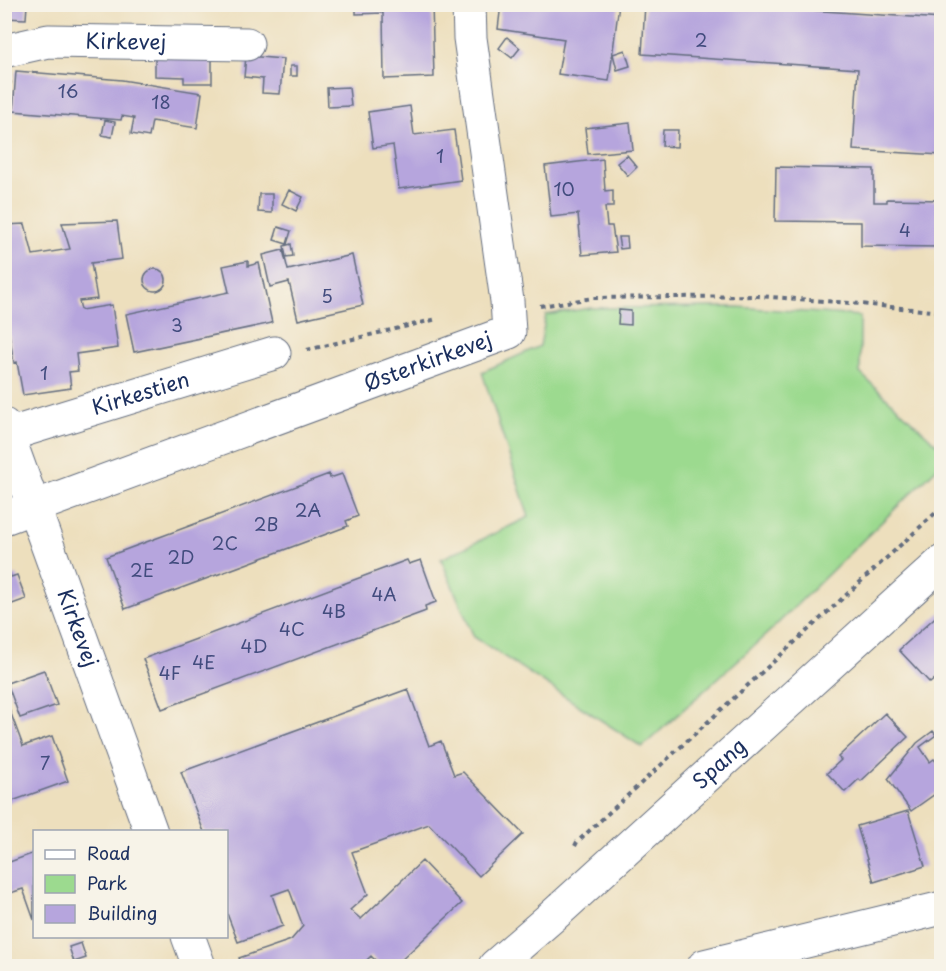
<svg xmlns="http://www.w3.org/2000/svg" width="946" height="971" viewBox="0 0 946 971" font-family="'Playpen Sans',sans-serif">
	<rect width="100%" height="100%" fill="#f7f3e8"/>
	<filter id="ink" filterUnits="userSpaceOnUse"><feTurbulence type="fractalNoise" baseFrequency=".0167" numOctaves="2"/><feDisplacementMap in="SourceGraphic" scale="12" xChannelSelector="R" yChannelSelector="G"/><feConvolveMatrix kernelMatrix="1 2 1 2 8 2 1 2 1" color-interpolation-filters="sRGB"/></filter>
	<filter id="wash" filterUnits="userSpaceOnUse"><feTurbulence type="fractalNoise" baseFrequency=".008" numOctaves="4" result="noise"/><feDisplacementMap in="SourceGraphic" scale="24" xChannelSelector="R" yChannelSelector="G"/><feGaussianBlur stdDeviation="1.35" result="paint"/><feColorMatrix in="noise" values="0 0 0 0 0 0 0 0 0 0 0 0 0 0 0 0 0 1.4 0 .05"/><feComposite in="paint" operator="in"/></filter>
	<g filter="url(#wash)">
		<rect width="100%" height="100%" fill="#eddfbd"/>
		<path fill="#9cda8f" stroke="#5c8476" stroke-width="1.5" d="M738,307l122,9v57l81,75v16l-172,168 -127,115 -168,-110 -33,-78 88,-42 -47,-145 58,-26 6,-31 45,-7z"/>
		<g id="blocks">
			<path fill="#b6a5dd" d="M356,4h76l2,73 -50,2 -1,-66 -27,1z
				M501,4h118l-10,77 -51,-7 6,-35 -66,-10z
				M645,4h72l225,15v136l-89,-5 5,-81 -216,-15z
				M4,5h23l-1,14 -22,-1z
				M507,37l13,11 -8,10 -13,-10z
				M155,48l57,2v33h-28v-6l-29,-1z
				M625,50l5,16 -13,4 -4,-16z
				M246,56l37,3 -3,35 -18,-1 1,-14 -19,-2z
				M290,66h7v10h-7z
				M16,71l106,9 80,13 -5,35 -45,-7 -3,16 -18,-3 3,-16 -12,-2 -1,4 -108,-9z
				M4,81l7,1 -6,24h-1z
				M349,87l2,19 -23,1 -1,-19z
				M410,106l4,29 40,-5 7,50 -62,9 -6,-44 -20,3 -5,-36z
				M105,120l10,2 -3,15 -10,-2z
				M630,123l3,27 -45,4 -3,-26z
				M663,130h15l-1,17 -15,-1z
				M627,155l10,12 -9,9 -11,-13z
				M603,159l2,32 8,-1v17h-8l2,19h5l4,26 -34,3 -4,-41 -27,3 -6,-51z
				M776,167l98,2v33h13v-3l55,1v47l-81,-1v-24l-86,-1z
				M289,190l14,7 -7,14 -14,-7z
				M259,194h13v19l-14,-1z
				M117,221l5,38 -31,4 6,36 -18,2 2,9 31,-5 6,43 -42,6 2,17 -9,1 2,16 -48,7 -6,-33 -3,1 -10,-58v-80l21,-1 8,31 37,-6 -8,-26z
				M278,227l13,4 -4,13 -13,-4z
				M618,237h9l1,11 -8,1z
				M291,244l2,12 -7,1 -2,-11z
				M283,250l5,20 64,-15 11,50 -65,15 -9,-38 -19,5 -7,-32z
				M248,261v5l11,-3 13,60 -138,29 -8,-38 103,-22 -6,-26z
				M144 280a11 11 0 1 1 22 0a11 11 0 1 1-22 0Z
				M619,310l12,1v14l-13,-1z
				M329,474l1,4 12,-4 16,42 -12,5 2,5 -223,83 -19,-52z
				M4,559l7,18 6,-2 9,24 -22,8z
				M407,560l2,4 12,-4 15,42 -11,4 1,5 -264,98 -19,-50z
				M942,611v62l-12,10 -31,-33z
				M44,670l13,35 -37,13 -13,-35z
				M408,689l21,57 12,-5 13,34 9,-3 60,62 -44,42 -50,-52 -77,28 16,42 -18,16 11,9 61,-58 40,42 -66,62 -4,-4 -6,5h-5l-10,-10 -4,4 1,2 -5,4h-121l-3,-8 52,-18 12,-14 -14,-37 -17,6 11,31 -45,16 -12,-31v-79h-22l-23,-60z
				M4,695l19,51 29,-10 16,45 -64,23z
				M885,713l23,24 -47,44 -2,-2 -14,13 -18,-19 14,-13 -3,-3z
				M933,731l3,4 -16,12 10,15 4,-3 8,10v20l-31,22 -23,-32 29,-36z
				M908,811l17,55 -51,16 -17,-56z
				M34,853v67l-11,-31 -19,6v-31z
				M81,943l5,15 -12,4 -5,-15z"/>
		</g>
	</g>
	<g filter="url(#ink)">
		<use href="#blocks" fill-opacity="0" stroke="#646d7f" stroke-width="1.5"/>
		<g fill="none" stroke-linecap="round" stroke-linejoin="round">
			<defs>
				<g id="minor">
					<path id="s1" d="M4,51l44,-10 199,3"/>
					<path id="s2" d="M4,425l147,407"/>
					<path id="s3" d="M7,435l267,-82"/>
					<path id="s4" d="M4,518l505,-186 -2,-31 -37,-263 -1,-34"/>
					<path d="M188,936l11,30"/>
					<path id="s5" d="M495,966l60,-52 387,-352"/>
					<path d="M704,966l238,-58"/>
				</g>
			</defs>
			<use href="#minor" stroke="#646d7f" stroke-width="35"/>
			<path stroke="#646d7f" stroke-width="4" stroke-dasharray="4.5 4.5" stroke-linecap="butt" d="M540,306l53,-8 165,-2 92,7 92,9
				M307,350l130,-31
				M575,846l2,-4 365,-335"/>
			<use href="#minor" stroke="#fff" stroke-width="33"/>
		</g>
	</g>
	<g text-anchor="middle" stroke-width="5" stroke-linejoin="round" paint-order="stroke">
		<g font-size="18" fill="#424c7e">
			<text x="701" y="47">2</text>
			<text x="68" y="98">16</text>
			<text x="161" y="109">18</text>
			<text x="440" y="163">1</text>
			<text x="564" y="196">10</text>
			<text x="905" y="237">4</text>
			<text x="327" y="303">5</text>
			<text x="177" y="332">3</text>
			<text x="44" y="380">1</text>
			<text x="308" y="517">2A</text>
			<text x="266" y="531">2B</text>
			<text x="225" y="550">2C</text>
			<text x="181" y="564">2D</text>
			<text x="142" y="577">2E</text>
			<text x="384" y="601">4A</text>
			<text x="334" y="618">4B</text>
			<text x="292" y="636">4C</text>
			<text x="254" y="653">4D</text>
			<text x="204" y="669">4E</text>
			<text x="170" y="680">4F</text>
			<text x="45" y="770">7</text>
		</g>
		<g font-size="21" fill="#1b2f5e" stroke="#f7f3e8">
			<text dy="7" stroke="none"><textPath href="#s1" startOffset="123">Kirkevej</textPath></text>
			<text dy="7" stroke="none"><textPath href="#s4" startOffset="452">Østerkirkevej</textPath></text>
			<text dy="7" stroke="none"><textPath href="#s3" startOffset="140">Kirkestien</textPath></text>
			<text dy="7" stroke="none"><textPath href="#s2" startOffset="216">Kirkevej</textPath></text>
			<text dy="7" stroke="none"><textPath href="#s5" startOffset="302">Spang</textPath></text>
		</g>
	</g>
	<rect width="946" height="971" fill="none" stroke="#f7f3e8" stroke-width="24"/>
	<rect x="33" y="830" width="195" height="108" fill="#f7f3e8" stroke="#9fa5b1" stroke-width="1.5"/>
	<rect x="45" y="850" width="30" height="9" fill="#ffffff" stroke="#9fa5b1" stroke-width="1.5"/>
	<text x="87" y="860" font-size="18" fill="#1b2f5e">Road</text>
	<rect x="45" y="875" width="30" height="18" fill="#9cda8f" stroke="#9fa5b1" stroke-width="1.5"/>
	<text x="87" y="890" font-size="18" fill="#1b2f5e">Park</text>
	<rect x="45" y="905" width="30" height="18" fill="#b6a5dd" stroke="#9fa5b1" stroke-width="1.5"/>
	<text x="87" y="920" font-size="18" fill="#1b2f5e">Building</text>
</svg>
